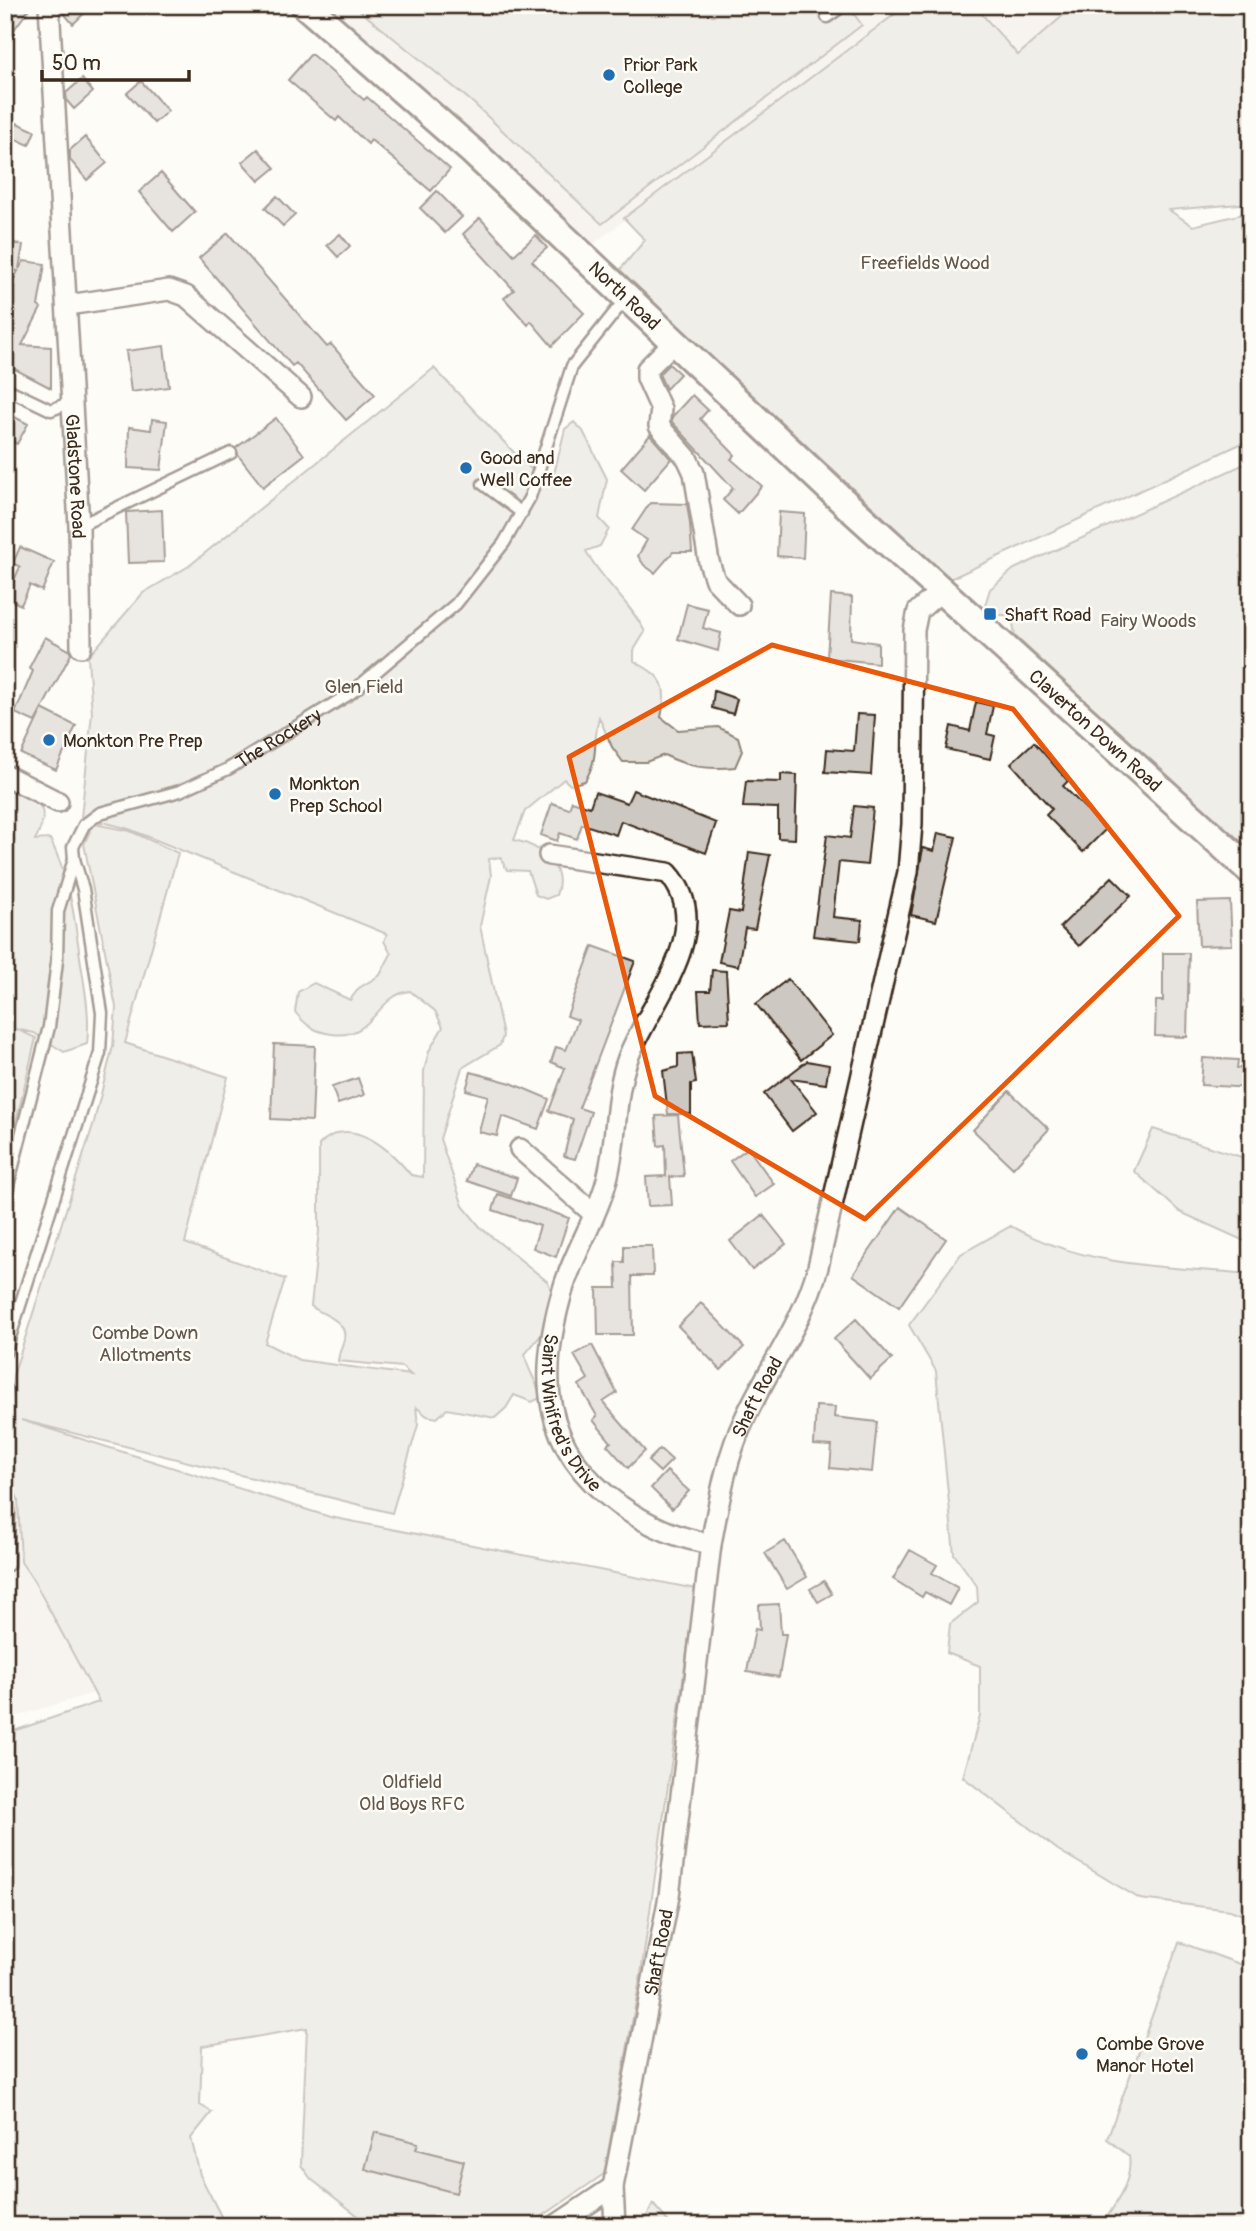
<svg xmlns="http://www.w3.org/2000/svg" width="1256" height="2231" viewBox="0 0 1256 2231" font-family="Pangolin,sans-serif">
	<rect width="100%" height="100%" fill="#fdfcf7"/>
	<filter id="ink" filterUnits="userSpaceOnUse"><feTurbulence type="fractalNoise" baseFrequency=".0143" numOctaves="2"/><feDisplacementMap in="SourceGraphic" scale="14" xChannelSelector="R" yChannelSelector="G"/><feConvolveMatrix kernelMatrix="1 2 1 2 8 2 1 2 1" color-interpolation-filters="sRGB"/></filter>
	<g filter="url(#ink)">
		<path fill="#efece7" d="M323,5h583l-314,240 -107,-101z
			M976,5h98l-55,48z
			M5,1477l92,215 -92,28z"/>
		<path fill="#e1ded7" stroke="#8e847a" stroke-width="2" fill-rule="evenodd" d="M353,5h494l15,20 -260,199 -131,-123z
			M907,5h67l44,50 57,-50h176v198l-82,7 24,16 58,-14v227l-301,140 -331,-308 26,-31 -21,-22z
			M434,368l89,94 28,24 14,-57 9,-7 9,9 24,48 -8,39 10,11 -9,17 -14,5c16,30 44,51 59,81l-11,18v11c30,17 34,23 27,56l17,13 40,-3 20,10 4,14 -7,16c-27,3 -47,0 -71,-12l-18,7h-23l-11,-15 -13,-30c-7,28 1,38 -14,64l-15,4 -6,-6 -39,32 -11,29c25,5 54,26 42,55l-10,4 -10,-4 -8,-24 -21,-1 -7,-13 -11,2 2,17 -11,50 23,110 -3,9 -38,23 -22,71 23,67 18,22 67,54 6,16 -7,30 -22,26c2,18 13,26 15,44l-8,4 -18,-7 -8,13 -11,10 -48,-9 -10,9 -10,-2 -11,-9 2,18 -26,88 -371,-93 309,97 366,72 -55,385 -37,200 -76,52h-157l-60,-47 -10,-14 6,-137 -105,18 -2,59 12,7 -21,26 9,37 26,51h-221v-492l94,-32 -65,-121 -13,-19 -3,-63 -13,-26v-82l6,9 2,-24 81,-254 19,-76 3,-39 -32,-163 6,-13 -9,-13 11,-105 -4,-56 55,-64 46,-27zM103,822l26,7 258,105 -3,7 7,13 -11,21 -21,13 -9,12 -36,-17 -16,9 -3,20c10,13 20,20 37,22 42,6 44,-39 78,-43l25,20 8,16 -14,24 -5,20 -1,106 -12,-2c-21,-26 -62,-63 -92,-30v86l-8,75c11,9 37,14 33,33 -2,8 -5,13 -6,22l64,6 9,8 -112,-15 -34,-17 20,-64 -100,-36 43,-166 -103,-34 53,-190 -48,-22 -31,-6z
			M1251,461v393l-236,-218 -2,-13 -8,-8h-12l-8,-10 5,-16 24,-20z
			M5,785c30,16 50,18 30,55l15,-1c23,47 24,81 32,131 4,26 8,47 5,74l-23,8 -30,-19 -18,-4 20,9 -31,130v-250l3,-4z
			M1153,1129l98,31v84l-71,-32 -46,-41z
			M1011,1226c74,42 158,41 240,48v644l-21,-8 -90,-11 -82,-49 -95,-73 17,-61v-50l-33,-13 3,-29 28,-22 -1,-16 -23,-32 -18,-183 -27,-46 52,-71z
			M1179,1942l72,26v258h-150c14,-21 32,-44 28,-70l-22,-17z
			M653,2204l19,22h-30z"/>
		<path fill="#cdc8c2" stroke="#3b2a1e" stroke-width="2" d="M5,5h27l-27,37z
			M61,5h32l-20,19 -11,-13z
			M311,54l53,46 3,-3 83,72 -19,22 -60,-51 -3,4 -29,-27 -3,4 -48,-41z
			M82,79l11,13 -19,17 -7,-8 -1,-8z
			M141,81l27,30 -14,12 -27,-30z
			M17,123l18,8 -6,14 -18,-8z
			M85,137l22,26 -20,17 -17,-20v-10z
			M258,149l17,19 -16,13 -17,-19z
			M161,173l34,39 -22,20 -34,-40z
			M437,191l25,26 -17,16 -25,-25z
			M277,196l18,19 -12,11 -18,-18z
			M480,218l34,37 22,-20 11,13 -15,13 52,52 -32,33 -21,-25 -3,4 -24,-27 10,-8 -51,-56z
			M228,233l99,114 4,-3 44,51 -29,25 -50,-57 -4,3 -93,-108z
			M340,234l10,12 -12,11 -11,-12z
			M9,242l14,3 -4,24 5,-8 21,3 -7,42 3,2 -19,37 29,2v41l-40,-21 -6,11v-81l13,-26 -13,-1z
			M164,346l5,41 -38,5 -5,-41z
			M669,364l11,10 -14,15 -7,-15z
			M692,395l16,15 -8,9 35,36 -4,4 31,27 -24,28 -15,-14 10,-12 -61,-66v-5z
			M5,412l23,12 -11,20 -12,-6z
			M276,418l28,37 -41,32 -25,-32 -2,-7z
			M152,419l15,2 -6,49 -33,-2 1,-41 22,3z
			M650,435l21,24 -27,31 -23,-21z
			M650,503l37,1 3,20 2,28h-19l-18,21 -11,-8 -6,-9 9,-16 -15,-10z
			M162,510l2,52 -36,1 -2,-51z
			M779,512l26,2 -2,44 -26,-2z
			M20,547l34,15 -12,29 -12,-6 -9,20 -15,-7 14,-31 -7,-4z
			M831,595l21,2 -1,42 27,4v20l-51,-5z
			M687,604l21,5 -5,19 18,5 -3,18 -40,-12z
			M45,637l24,13 2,4 -36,68 -20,-9 18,-42 -4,-3z
			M714,691l23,8 -4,15 -21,-6z
			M976,702l17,4 -6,28 8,2 -5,23 -44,-10 5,-23 19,5z
			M42,709l34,17 -20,44 -35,-16z
			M857,714l18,1 -4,60 -46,-3 2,-23 27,2z
			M1034,742l34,39 -5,5 43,43 -23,23 -37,-37 6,-6 -41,-46z
			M781,774l16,1 -2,64 -17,-1v-30l-35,-1 3,-26 35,1z
			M633,790l83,33 -10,30 -85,-32 -5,14 -34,-11 -5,15 -17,-6 -3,8 -16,-6 11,-32 17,6 3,-8 18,6 5,-15 32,11z
			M854,806l19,2 -6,57 -28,-3 -6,55 29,3 -2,21 -47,-5 14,-101 23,3z
			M938,833l18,4 -20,84 -25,-6 12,-67 11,3z
			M749,852l21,3 -15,74 -10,-1 -7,38 -19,-4 10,-51 12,2z
			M1112,877l19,19 -52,50 -19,-19z
			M1230,901l2,44 -33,1 -2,-44z
			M593,946l42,15 -56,147 12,4 -16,47 -11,-3 9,-37 -24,-8 16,-43 -14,-6 5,-15 10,3 12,-30 -11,-4z
			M1163,953h26l-2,84 -32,-1 1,-35h7z
			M712,970l14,1 3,51 -29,1 -2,-32h12z
			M788,979l44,56 -31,25 -45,-56z
			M274,1044l41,2 -3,75 -41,-2z
			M692,1053l4,30 -5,1v30h-23l-5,-43 15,-4v-13z
			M1203,1058l35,2 -1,8 14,-1v21l-50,-3z
			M807,1061l22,4 -3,19 -35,-5 26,33 -25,19 -28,-37z
			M471,1072l40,11 38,16 -11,30 -36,-13 -5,20 -18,-4 9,-36 -22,-6z
			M358,1078l6,17 -26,9 -6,-17z
			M1009,1091l40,38 -36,39 -40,-38z
			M678,1115l6,61 -14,1 2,28 -24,1 -2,-29 20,-1 -1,-31 -7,1 -2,-30z
			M748,1148l26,36 -19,13 -25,-36z
			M473,1164l44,14 -6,18 -44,-15z
			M498,1194l71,24 -13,39 -23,-9 7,-22 -47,-16z
			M900,1207l46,32 -47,68 -46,-32z
			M763,1215l23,29 -34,26 -22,-29z
			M624,1246h28l1,30h-21l1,59h-35l-1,-47h20l-1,-26h8z
			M701,1303l43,44 -23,23 -43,-44z
			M856,1319l36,40 -22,20 -36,-40z
			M592,1345l25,48 -14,9 42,49 -17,17 -21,-23 4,-3 -18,-22 4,-4 -18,-31 9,-6 -14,-24z
			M816,1406l19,1 -1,10 43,5 -5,50 -42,-4 2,-22 -18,-1z
			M660,1449l12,11 -12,12 -12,-11z
			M667,1471l22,20 -17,18 -21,-21z
			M785,1541l22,36 -20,12 -22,-36z
			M910,1550l27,15 -5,8 26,15 -9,17 -24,-13 -3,5 -29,-18z
			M824,1581l8,13 -14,8 -8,-13z
			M779,1604l2,30h5l-7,43 -32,-5 8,-43 5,1 -1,-25z
			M375,2132l43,11 -2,6 48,12 -8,32 -91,-24z"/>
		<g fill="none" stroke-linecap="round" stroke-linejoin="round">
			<defs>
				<g id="lane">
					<path d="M827,17l17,-12"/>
					<path d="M5,388l46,22 20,-8"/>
					<path d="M483,484l39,29"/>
					<path d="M79,526l152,-73"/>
					<path d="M5,1197l44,-170 8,-66 1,-50 16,-52"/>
					<path id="s1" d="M5,1353l95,-300 2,-40 -19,-124 -9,-30 -1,-12 11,-22 16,-12 80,-22 48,-22 123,-76 105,-89 48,-61 26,-46 42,-131 55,-69"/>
					<path d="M5,1499l4,12 -1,54"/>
				</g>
				<g id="street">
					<path id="s2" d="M49,5l30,521 2,121"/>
					<path d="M68,305l101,-15 17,6 115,101"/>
					<path d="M675,341l-28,28v9l14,31 -2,17 28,32 7,15 15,89 6,18 24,25"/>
					<path d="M5,775l53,27"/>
					<path id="s3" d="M549,855l119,18c51,57 -20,131 -40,185 -15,40 -10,84 -22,125 -10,36 -31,68 -42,103 -27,89 -24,161 55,219 28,20 57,33 92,39"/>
					<path d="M520,1149l74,65"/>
					<path d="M555,2226l58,-39"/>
					<path id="s4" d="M615,2226l-2,-39 56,-291 42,-352c8,-42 15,-87 34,-126 24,-52 58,-95 73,-151l90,-395 4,-48 2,-194 4,-19 25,-22"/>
				</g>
				<g id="secondary">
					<path id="s5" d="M305,5l168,147 373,352 405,367"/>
				</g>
			</defs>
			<use href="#lane" stroke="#3b2a1e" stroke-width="15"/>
			<use href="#street" stroke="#3b2a1e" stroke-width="24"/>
			<use href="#secondary" stroke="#3b2a1e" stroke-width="32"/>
			<use href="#lane" stroke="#fdfcf7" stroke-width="10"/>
			<use href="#street" stroke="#fdfcf7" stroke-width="19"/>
			<use href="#secondary" stroke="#fdfcf7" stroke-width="26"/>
		</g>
	</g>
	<path d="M0 0H1256V2231H0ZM772,645l241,64 166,207 -314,303 -210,-123 -86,-339z" fill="#fdfcf7" fill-opacity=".55" fill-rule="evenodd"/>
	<path fill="none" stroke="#e8590c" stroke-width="5" stroke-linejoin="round" d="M772,645l241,64 166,207 -314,303 -210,-123 -86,-339z"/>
	<g fill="#1f6fb2" stroke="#fdfcf7" stroke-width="2.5">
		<circle cx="609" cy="75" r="7"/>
		<circle cx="466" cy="468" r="7"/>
		<rect x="983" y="607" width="14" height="14" rx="3.5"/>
		<circle cx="49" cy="740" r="7"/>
		<circle cx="275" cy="794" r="7"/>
		<circle cx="1082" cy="2054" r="7"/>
	</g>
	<g text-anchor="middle" stroke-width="5" stroke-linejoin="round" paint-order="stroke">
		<g font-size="19" fill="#3b2a1e" stroke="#fdfcf7" text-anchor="start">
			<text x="623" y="71">Prior Park<tspan x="623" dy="22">College</tspan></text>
			<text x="480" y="464">Good and<tspan x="480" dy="22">Well Coffee</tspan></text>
			<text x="1004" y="621">Shaft Road</text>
			<text x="63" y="747">Monkton Pre Prep</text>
			<text x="289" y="790">Monkton<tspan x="289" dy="22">Prep School</tspan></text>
			<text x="1096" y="2050">Combe Grove<tspan x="1096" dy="22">Manor Hotel</tspan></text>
		</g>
		<g font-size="19" fill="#64574c" stroke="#fdfcf7">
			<text x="925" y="269">Freefields Wood</text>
			<text x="1148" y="627">Fairy Woods</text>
			<text x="364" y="693">Glen Field</text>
			<text x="145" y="1339">Combe Down<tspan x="145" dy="22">Allotments</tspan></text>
			<text x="412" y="1788">Oldfield<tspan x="412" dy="22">Old Boys RFC</tspan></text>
		</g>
		<g font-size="19" fill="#3b2a1e" stroke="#fdfcf7">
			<text dy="7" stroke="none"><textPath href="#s5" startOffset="432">North Road</textPath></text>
			<text dy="7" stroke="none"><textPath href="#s2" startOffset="472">Gladstone Road</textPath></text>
			<text dy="7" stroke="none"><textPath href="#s5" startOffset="1073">Claverton Down Road</textPath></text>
			<text dy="7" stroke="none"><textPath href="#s1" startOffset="763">The Rockery</textPath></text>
			<text dy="7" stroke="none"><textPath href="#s4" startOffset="845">Shaft Road</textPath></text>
			<text dy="7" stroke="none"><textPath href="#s3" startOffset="695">Saint Winifred's Drive</textPath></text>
			<text dy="7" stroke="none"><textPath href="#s4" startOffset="278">Shaft Road</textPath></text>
		</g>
	</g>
	<rect width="1256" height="2231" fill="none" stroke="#fdfcf7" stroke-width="28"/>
	<rect x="14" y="14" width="1228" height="2203" fill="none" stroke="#3b2a1e" stroke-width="2.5" filter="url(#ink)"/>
	<path d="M42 70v10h147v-10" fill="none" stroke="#3b2a1e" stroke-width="3.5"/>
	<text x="52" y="70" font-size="21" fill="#3b2a1e" stroke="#fdfcf7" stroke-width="5" paint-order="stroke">50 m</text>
</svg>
